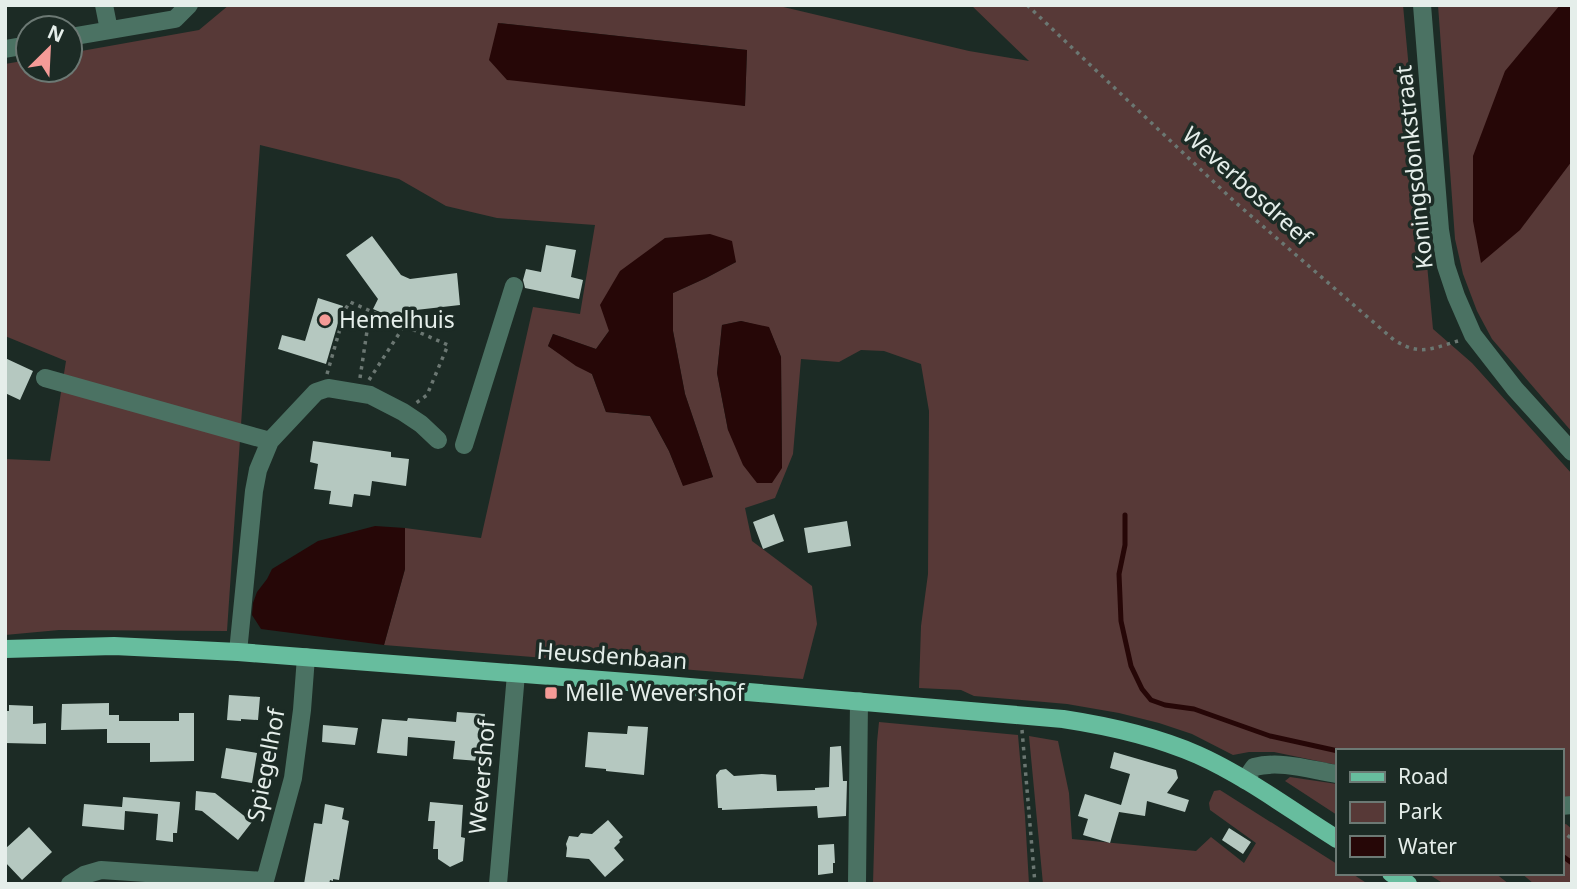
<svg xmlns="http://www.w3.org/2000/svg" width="1577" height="889" viewBox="0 0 1577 889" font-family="'Noto Sans',sans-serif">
	<rect width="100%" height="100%" fill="#1c2b25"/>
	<path fill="#573937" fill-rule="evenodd" d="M229,5h546l194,46 60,10 -58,-56h432l30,324 39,34 100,111v323l-11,1v-47h-224v14l-63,-13h-25l-16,3 -41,-21 -33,-11 -40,-10 -52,-9 -93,-8 -13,-6 -42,-2 2,-62 7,-52 1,-163 -8,-47 -37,-13 -23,-1 -22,12 -38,-3 -8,95 -18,44 -30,10 7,33 60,45 5,38 -14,55 -419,-34 21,-76v-41l76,10 52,-231 47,7 15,-89 -98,-7 -51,-12 -47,-27 -139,-34 -33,486 -168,-1 -54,5v-176l45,2 16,-100 -61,-25v-272l23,-4v10h42v-17l129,-23zM499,23l248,27 -2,55 -1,1zM685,237l51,25 -30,16 -33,15v38l12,63 28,83 -30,8 -14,-34 -19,-35 -44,-4 -14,-38 -44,-28 5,-12 43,15 13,-18 56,-93zM741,321l28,7 12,29 1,111 -54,-38 -11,-57 5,-48z
		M1438,5h134v427l-80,-93 -15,-28 -14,-37 -8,-35z
		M879,722l139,13 7,81 4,68h-156l4,-142z
		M1029,736l29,5 11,52 3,46 124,12 15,-14 33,26 12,-20 -46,-33 -1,-7 5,-12 6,-1 117,74v9h14l17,11h-325z
		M1290,777l47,7v31l-52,-34z
		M1566,824l6,5v55h-38l-13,-11h40v-48z
		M1427,873h68l14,11h-65z"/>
	<path fill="#260707" d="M1560,5h12v156l-52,69 -39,33 -8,-42v-65l32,-85z
		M498,23l249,27 -2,56 -238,-26 -18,-20z
		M710,234l22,7 4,21 -30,16 -33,15v38l12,63 28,83 -30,9 -14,-35 -19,-35 -44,-4 -14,-38 -16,-8 -28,-20 5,-12 43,15 13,-18 -9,-26 20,-34 45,-33z
		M741,321l28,6 12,30 1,111 -10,15h-15l-14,-18 -15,-35 -11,-57 5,-48z
		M375,526l30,2v41l-21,76 -123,-16 -9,-14 1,-12 4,-11 10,-13 5,-10 46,-28z"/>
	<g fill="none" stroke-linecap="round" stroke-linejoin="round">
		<path stroke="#260707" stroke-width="5" d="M1125,515v30l-6,29 2,47 10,45 11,23 9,11 14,5 29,4 76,27 68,15
			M1561,855l11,8"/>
	</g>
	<path fill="#b5c8c0" d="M372,236l29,39 9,4 47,-6 3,32 -53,6 -4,11 -30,-13 5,-10 -32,-44z
		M546,245l30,5 -5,27 12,3 -4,19 -54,-11 -2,-8 3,-11 15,3z
		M318,298l25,8 -17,58 -48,-15 4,-14 23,6z
		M5,358l28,13 -13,29 -15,-7z
		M313,441l78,11v5l18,2 -3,27 -34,-5 -2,15 -16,-2 -2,13 -23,-3 2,-13 -17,-2 4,-25 -8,-2z
		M774,514l10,27 -21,8 -10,-27z
		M847,521l4,25 -43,7 -4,-25z
		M229,695l31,2 -2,23 -17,-1v2l-14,-1z
		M109,703v12h10v6h60v-8h15v48l-44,1v-19h-43v-14l-46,1 1,-26z
		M9,705l24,1v18l13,-1v21l-41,-1v-32h4z
		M457,712l28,2 -1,15h-3l-2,32 -26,-2 2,-18 -47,-4 -1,19 -30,-3 5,-34 25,2 1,-3 48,4z
		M323,725l35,3 -3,17 -33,-3z
		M628,726l20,1 -4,48 -38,-4v-2l-21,-2 3,-35 39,2z
		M841,746l2,35h4l-1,35 -28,2 -1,-12 -95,4v-2h-4l-2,-33 4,-5 6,-1 8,7 28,-2 14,1 1,16 38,-1v-2l14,-1 1,-40z
		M226,748l31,5 -5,30 -31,-5z
		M1114,752l62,18 2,8 -11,15 22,7 -4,12 -38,-11 -2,15 -26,-4 -9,31 -27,-8 5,-16 -10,-3 7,-22 36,11 9,-31 -20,-6z
		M196,791l19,2 37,29 -14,18 -36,-29 -7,-1z
		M123,797l57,5 -3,31h-4v9l-17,-2 2,-26 -33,-3 -1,19 -42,-4 2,-22 38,3z
		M430,802l33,3 -2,32 4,1 -2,23 -13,6 -12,-8v-10h-5l2,-28h-7z
		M325,804l19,4 -2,11 7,2 -10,59 -6,-1v2l-3,-1 -1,4h-25l10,-61 8,1z
		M608,820l15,17 -4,3 1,2 -6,6 10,12 -19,17 -16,-18 -23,-2 1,-9 -1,-4 3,-8 9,1 3,-4 11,1z
		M29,827l23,25 -30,28 -17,-18v-13z
		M1229,828l22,14 -8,12 -21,-14z
		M834,844l1,19h-2v10l-15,2v-30z"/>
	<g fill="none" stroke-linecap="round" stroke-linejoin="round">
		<path stroke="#6b7772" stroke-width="3.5" stroke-dasharray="3.5 5" stroke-linecap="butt" d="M1027,5l208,197 159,138c26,16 36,9 64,1
			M28,28l34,-6
			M327,374l19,-66 4,-6 98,43 -21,50 -11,8
			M360,378l10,-67
			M369,380l35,-54
			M1022,730l13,154
			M1561,830l11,9"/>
		<path stroke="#4b7263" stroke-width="18" d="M104,5l5,25
			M1422,5l18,225 6,36 10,30 17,39 42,54 57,63
			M70,37l105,-18 14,-14
			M5,49l23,-4
			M45,378l225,63
			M464,445l50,-159
			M238,652l16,-161 4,-21 12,-29 46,-49 12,-4 42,7 33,17 18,12 17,16
			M1245,780l9,-13c27,-7 57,3 83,7
			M1561,806l11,-1
			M70,884l14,-9 17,-5 164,11
			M264,884l29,-106 9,-68 4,-53
			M498,884l18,-210
			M857,884l2,-183"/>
		<path stroke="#67bd9e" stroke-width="18" d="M5,649l109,-3 124,6 428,33 397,34c46,7 92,17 135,36 49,22 94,56 139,84
			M1391,873l17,11"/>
	</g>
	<g fill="#f59b97" stroke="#1c2b25" stroke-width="2.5">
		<circle cx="325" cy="320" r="7"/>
		<rect x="544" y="686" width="14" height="14" rx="3.5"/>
	</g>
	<g text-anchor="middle" stroke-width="7" stroke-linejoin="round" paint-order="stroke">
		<g font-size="23" fill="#e5eeea" stroke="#1c2b25">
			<text transform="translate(1414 167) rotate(-96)" y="8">Koningsdonkstraat</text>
			<text transform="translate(1247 186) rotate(42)" y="8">Weverbosdreef</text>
			<text transform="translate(612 656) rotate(4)" y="8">Heusdenbaan</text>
			<text transform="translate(266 765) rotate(-79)" y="8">Spiegelhof</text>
			<text transform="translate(482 777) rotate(-85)" y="8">Wevershof</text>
		</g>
		<g font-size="23" fill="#e5eeea" stroke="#1c2b25" text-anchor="start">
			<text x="339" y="328">Hemelhuis</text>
			<text x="565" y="701">Melle Wevershof</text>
		</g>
	</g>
	<rect width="1577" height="889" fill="none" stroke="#e5eeea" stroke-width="14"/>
	<rect x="1336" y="749" width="228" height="126" fill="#1c2b25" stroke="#6c7974" stroke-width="2"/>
	<rect x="1350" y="772" width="35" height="10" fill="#67bd9e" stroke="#6c7974" stroke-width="2"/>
	<text x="1398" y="784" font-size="21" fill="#e5eeea">Road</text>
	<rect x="1350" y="802" width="35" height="21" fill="#573937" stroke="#6c7974" stroke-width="2"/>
	<text x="1398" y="819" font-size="21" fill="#e5eeea">Park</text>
	<rect x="1350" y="836" width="35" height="21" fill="#260707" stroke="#6c7974" stroke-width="2"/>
	<text x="1398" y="854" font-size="21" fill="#e5eeea">Water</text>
	<g transform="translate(49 49) rotate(24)"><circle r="33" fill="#1c2b25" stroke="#6c7974" stroke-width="2"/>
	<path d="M0-5L12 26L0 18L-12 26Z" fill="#f59b97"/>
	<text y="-10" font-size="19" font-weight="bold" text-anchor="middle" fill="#e5eeea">N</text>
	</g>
</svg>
